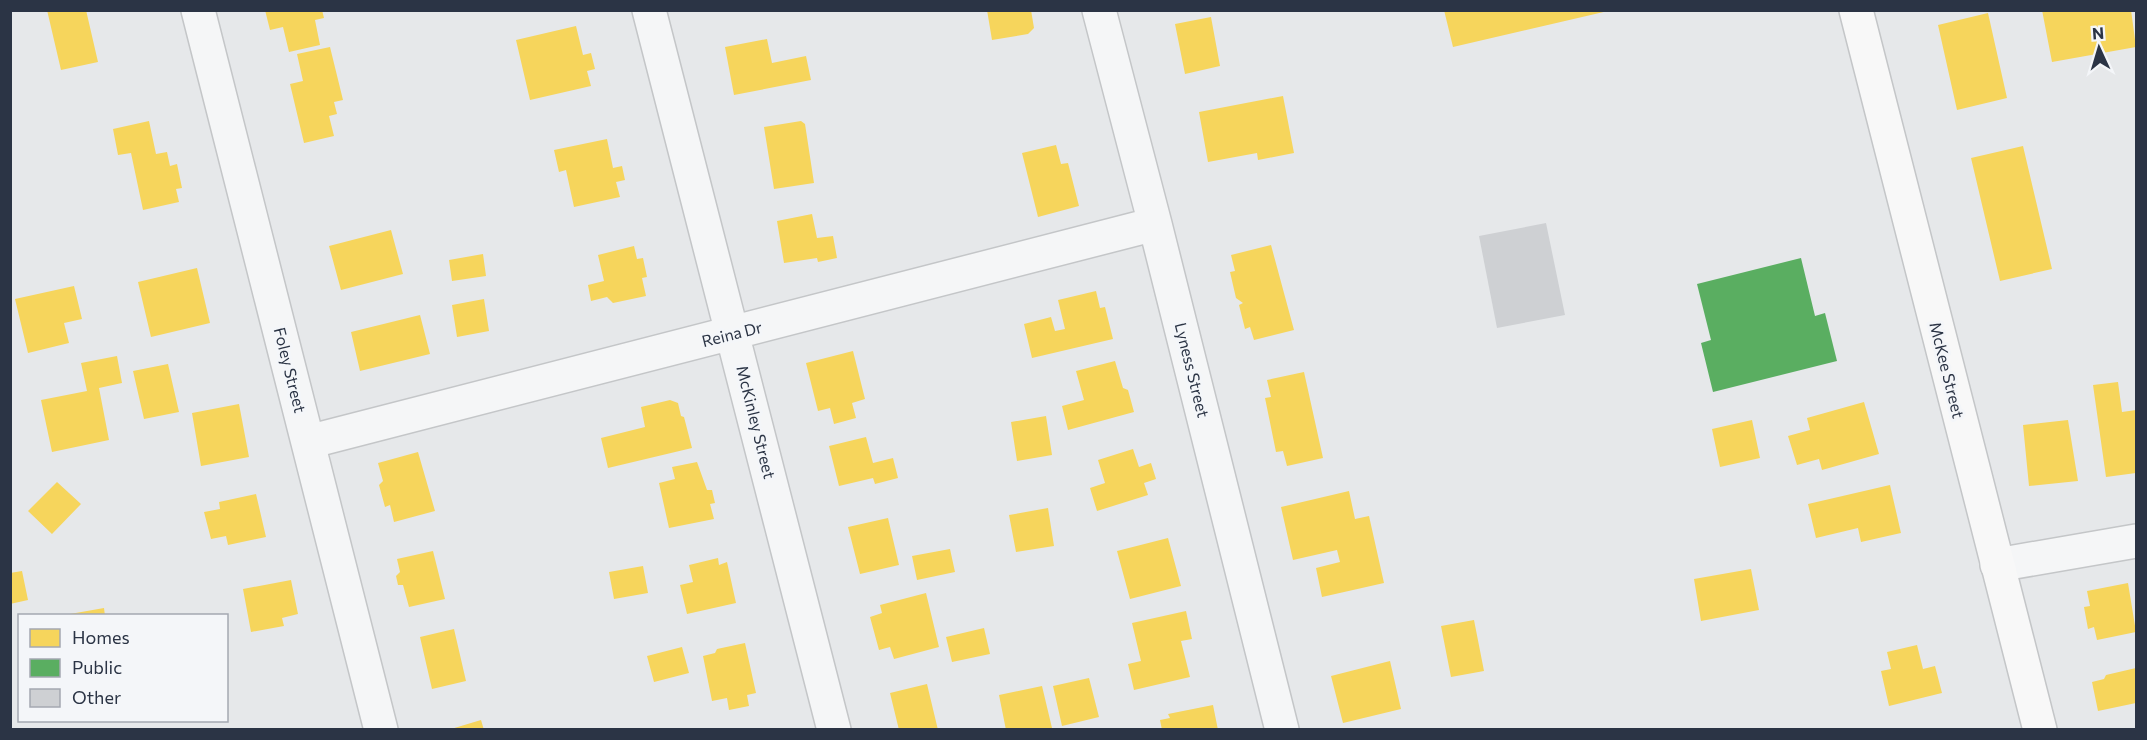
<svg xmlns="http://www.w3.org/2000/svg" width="2147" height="740" viewBox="0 0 2147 740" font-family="Commissioner,sans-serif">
	<rect width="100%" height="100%" fill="#e6e8ea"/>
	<path fill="#f6d55c" d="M47,10h39l12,52 -37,8z
		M265,10h57l2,8 -9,2 5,25 -31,7 -6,-25 -13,3z
		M987,10h44l3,18 -6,6 -36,6z
		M1444,10h164v1l-155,36z
		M2042,10h89l5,37 -84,15z
		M1988,13l19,85 -50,12 -19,-85z
		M1211,17l9,49 -35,8 -10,-50z
		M576,26l7,29 8,-2 4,16 -8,2 4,15 -61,14 -14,-60z
		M767,39l5,24 34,-7 5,24 -77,15 -9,-48z
		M330,47l13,53 -9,2 3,12 -8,2 5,20 -30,7 -14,-59 13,-3 -6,-27z
		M1283,96l11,57 -36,7 -1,-7 -49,9 -9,-50z
		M149,121l7,33 11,-2 3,14 7,-2 5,24 -6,1 3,13 -36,8 -12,-57 -13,2 -5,-26z
		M801,121l4,3 9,59 -40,6 -10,-62z
		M607,139l6,29 9,-2 3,14 -9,2 4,15 -46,10 -8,-37 -7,2 -5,-22z
		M1056,145l5,19 7,-1 11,43 -41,11 -16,-64z
		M2023,146l29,123 -52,12 -29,-123z
		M812,214l5,24 16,-2 4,22 -19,4 -1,-4 -33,5 -7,-42z
		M391,230l12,44 -62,16 -12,-44z
		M1271,245l23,85 -40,10 -4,-13 -5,2 -6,-24 4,-2 -7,-5 -6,-26 5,-1 -4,-16z
		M634,246l3,13 6,-1 4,19 -5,1 4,18 -33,7 -6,-6 -16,4 -3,-16 16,-4 -6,-26z
		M483,254l3,22 -34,5 -3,-21z
		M197,268l13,55 -59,14 -13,-55z
		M74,286l8,33 -18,4 5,20 -41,10 -13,-54z
		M1096,291l4,17 5,-1 8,32 -81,19 -8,-34 27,-7 4,14 10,-2 -7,-29z
		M484,299l5,32 -32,6 -5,-32z
		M420,315l10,39 -70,17 -9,-39z
		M853,351l12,48 -13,4 4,15 -22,6 -4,-16 -12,3 -12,-48z
		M117,356l5,27 -23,5 10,52 -57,12 -11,-52 46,-9 -6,-28z
		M1115,361l8,27 5,2 6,22 -66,18 -6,-24 22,-6 -8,-29z
		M168,364l11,48 -35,7 -11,-48z
		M1304,372l19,86 -36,8 -4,-15 -7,1 -11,-54 6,-1 -4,-17z
		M2118,382l4,30 14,-2v63l-30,4 -13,-92z
		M670,400l8,3 3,13 3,1 8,31 -84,20 -7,-30 44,-11 -4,-20z
		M1864,402l15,52 -57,16 -3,-11 -22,6 -9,-29 22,-6 -3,-12z
		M239,404l10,53 -48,9 -9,-53z
		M1046,416l6,39 -35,6 -6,-39z
		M1752,420l8,38 -40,9 -8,-38z
		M2068,420l10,61 -49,5 -6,-61z
		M866,437l7,26 20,-5 5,20 -23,6 -2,-6 -34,8 -10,-40z
		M1133,449l6,18 12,-4 5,16 -12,4 4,12 -51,16 -7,-23 15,-5 -7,-23z
		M418,452l17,59 -41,11 -4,-17 -5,2 -6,-22 4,-4 -5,-18z
		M697,462l10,28h5l3,13 -5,1 4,15 -45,9 -10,-45 16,-4 -3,-12z
		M57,482l24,22 -29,30 -24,-23z
		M1890,485l11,48 -40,9 -3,-14 -42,10 -8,-34z
		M1349,491l6,28 14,-3 15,67 -62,14 -6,-29 24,-6 -3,-12 -44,10 -12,-53z
		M256,494l10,43 -38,8 -2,-9 -15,3 -7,-27 16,-3 -1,-7z
		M1048,508l6,38 -38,6 -7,-37z
		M888,518l11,47 -39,9 -12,-47z
		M1168,538l13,48 -51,13 -13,-48z
		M950,549l5,23 -38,8 -5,-24z
		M433,551l12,48 -36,8 -6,-22h-5l-2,-9 4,-4 -3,-13z
		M718,558l1,7 8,-3 9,41 -49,11 -7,-29 13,-3 -4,-17z
		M643,566l5,27 -34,6 -5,-27z
		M1751,569l8,41 -58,11 -7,-42z
		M22,571l6,29 -18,4v-31z
		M291,580l7,34 -16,4 2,8 -33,6 -8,-43z
		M2128,583l8,49 -39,8 -3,-13 -6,2 -4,-22 6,-1 -3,-15z
		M926,593l13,54 -45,12 -4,-12 -11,3 -9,-33 12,-4 -2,-8z
		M104,608l1,8h-35v-2z
		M1186,611l6,28 -11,2 9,36 -56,13 -6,-26 13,-3 -9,-38z
		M1474,620l10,51 -33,6 -10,-51z
		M984,628l6,26 -38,8 -6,-25z
		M454,629l12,52 -34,8 -12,-52z
		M745,643l11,50 -9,2 2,11 -20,4 -2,-12 -15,3 -9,-45 12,-3 2,-4z
		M1917,645l6,24 12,-3 7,27 -53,13 -8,-35 10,-2 -4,-17z
		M682,647l7,26 -35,9 -7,-26z
		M1390,661l11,48 -58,14 -12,-47z
		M2136,668v35l-38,8 -6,-29 12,-3 2,-4z
		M1089,678l10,39 -37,9 -9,-40z
		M927,684l11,46h-39l-9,-37z
		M1042,686l10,42 -46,2 -7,-35z
		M1213,705l5,25h-56l-2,-10 10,-2 -2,-4z
		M481,720l3,10h-33v-1z"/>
	<path fill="#5aae61" d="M1801,258l14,58 10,-3 12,48 -124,31 -12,-49 10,-3 -14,-56z"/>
	<path fill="#ced0d3" d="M1546,223l19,92 -68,13 -18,-92z"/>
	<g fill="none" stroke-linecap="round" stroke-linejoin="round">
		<defs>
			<path id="minor" d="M198,10l183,720
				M649,10l185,720
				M1099,10l56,214 127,506
				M308,442l847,-218
				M1997,565l139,-24"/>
			<path id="secondary" d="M1856,10l184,720"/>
		</defs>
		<use href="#minor" stroke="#c4c6c8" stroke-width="36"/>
		<use href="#secondary" stroke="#c4c6c8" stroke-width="36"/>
		<use href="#minor" stroke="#f5f6f7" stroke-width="33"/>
		<use href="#secondary" stroke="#f8f8f8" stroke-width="33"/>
	</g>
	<g text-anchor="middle" stroke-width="6" stroke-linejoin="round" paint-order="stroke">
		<g font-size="16" fill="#2b3445" stroke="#f4f6f9">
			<text transform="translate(732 334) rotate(-14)" y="6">Reina Dr</text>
			<text transform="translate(290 370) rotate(76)" y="6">Foley Street</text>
			<text transform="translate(1192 370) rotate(76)" y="6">Lyness Street</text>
			<text transform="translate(1947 370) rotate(76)" y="6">McKee Street</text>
			<text transform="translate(756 422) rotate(76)" y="6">McKinley Street</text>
		</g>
	</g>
	<rect width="2147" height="740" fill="none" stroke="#2b3445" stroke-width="24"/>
	<rect x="18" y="614" width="210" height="108" fill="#f4f6f9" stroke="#a4a8b1" stroke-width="1.5"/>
	<rect x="30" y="629" width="30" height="18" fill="#f6d55c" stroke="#a4a8b1" stroke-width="1.5"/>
	<text x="72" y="644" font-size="18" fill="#2b3445">Homes</text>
	<rect x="30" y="659" width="30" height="18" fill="#5aae61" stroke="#a4a8b1" stroke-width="1.5"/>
	<text x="72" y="674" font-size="18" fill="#2b3445">Public</text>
	<rect x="30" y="689" width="30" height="18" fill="#ced0d3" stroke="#a4a8b1" stroke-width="1.5"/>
	<text x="72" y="704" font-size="18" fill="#2b3445">Other</text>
	<g transform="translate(2099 48) rotate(356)" stroke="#f4f6f9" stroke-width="4.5" paint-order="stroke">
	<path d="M0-4.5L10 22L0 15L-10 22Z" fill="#2b3445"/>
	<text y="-9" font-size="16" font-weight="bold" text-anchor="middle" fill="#2b3445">N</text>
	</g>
</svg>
